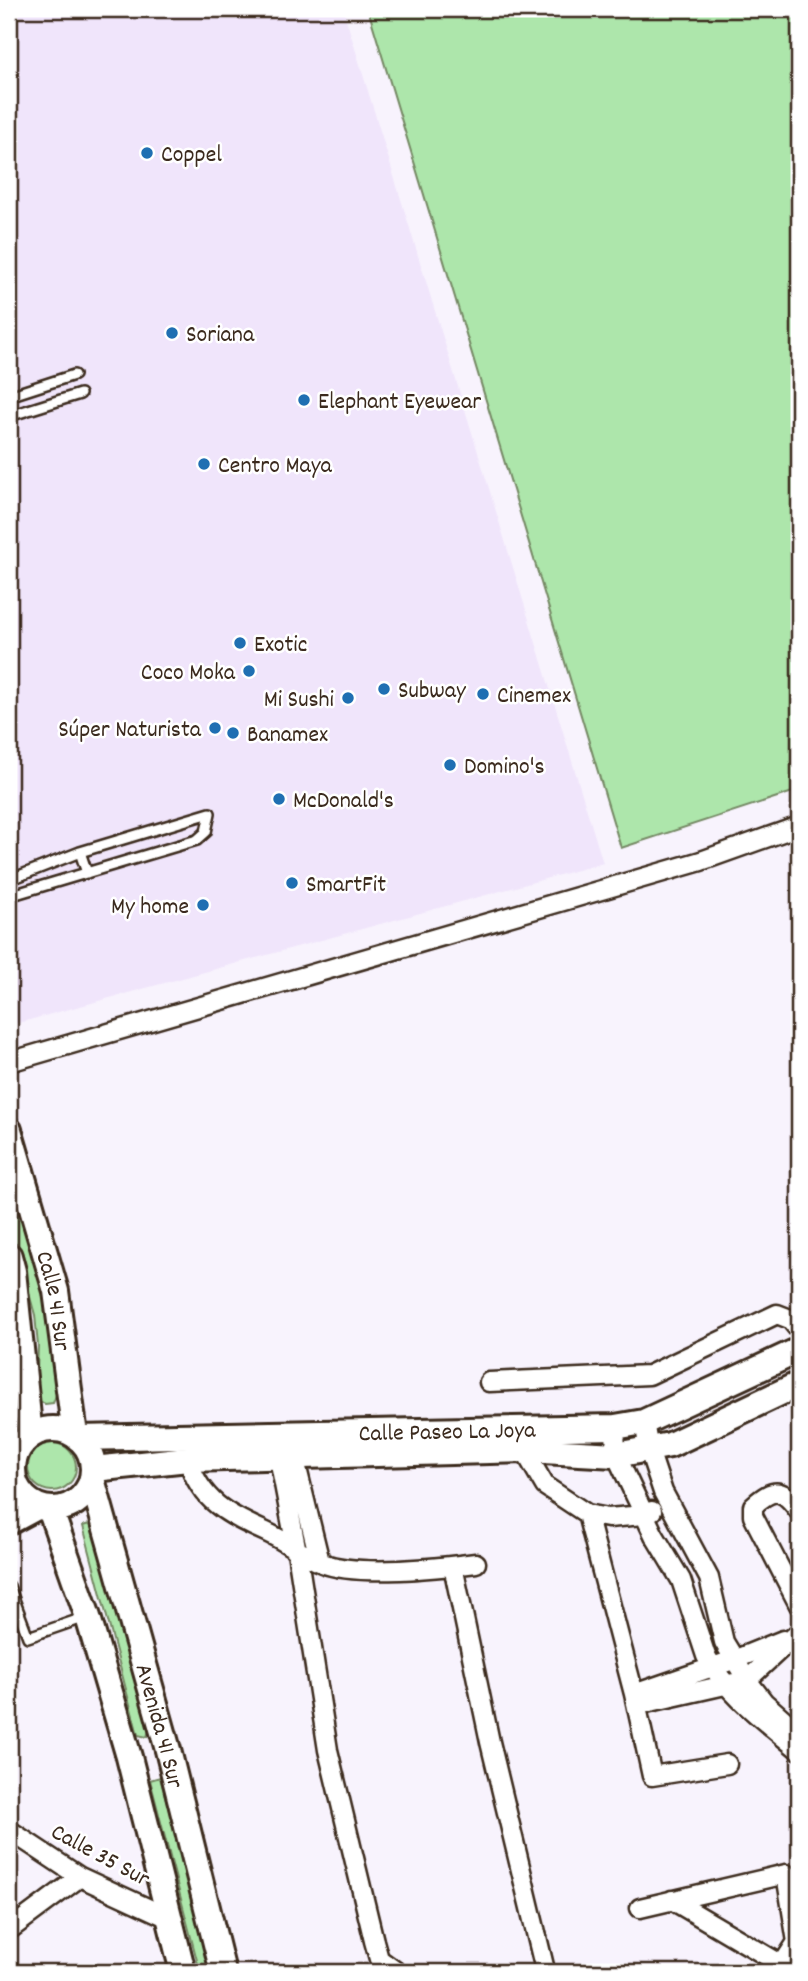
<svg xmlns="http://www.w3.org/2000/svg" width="808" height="1981" viewBox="0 0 808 1981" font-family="Dekko,sans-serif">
	<rect width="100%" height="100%" fill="#f8f3fd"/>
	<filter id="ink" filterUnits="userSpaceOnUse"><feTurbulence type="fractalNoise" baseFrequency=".0143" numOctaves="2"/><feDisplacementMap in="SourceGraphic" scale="14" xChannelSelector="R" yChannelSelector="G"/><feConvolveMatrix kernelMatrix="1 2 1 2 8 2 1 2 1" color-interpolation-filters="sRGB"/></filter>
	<g filter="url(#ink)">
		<path fill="#f0e5fb" d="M9,9h334l260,854 -592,162 -2,-7z"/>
		<path fill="#ade6ab" stroke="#748864" stroke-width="2" d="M368,9h431v781l-178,58z
			M9,1169l37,130 10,96 -3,8 -8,1 -6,-3 -3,-6 2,-49 -3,-31 -26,-94z
			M28 1467a24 24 0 1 1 48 0a24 24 0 1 1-48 0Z
			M92,1523l57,207 -2,7 -9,-2 -55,-209z
			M160,1777l52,195h-12l-50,-192z"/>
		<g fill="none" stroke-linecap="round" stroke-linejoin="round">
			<defs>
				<path id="lane" d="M9,396l65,-21
					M9,416l71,-22
					M80,852l7,21
					M9,880l71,-28 130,-39 -4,19 -9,8 -188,56
					M9,1586l19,51 58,-20"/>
				<path id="street" d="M9,1062l692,-201 98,-35
					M489,1382l160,-7 128,-61 13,5 9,11
					M644,1422l5,28 14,42 46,86 15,64 23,38 17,22 35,31
					M615,1427l1,28 38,80 27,45 25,76c22,39 60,66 93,94
					M524,1450l21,36 42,28 21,4 36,-3 8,-4
					M294,1456l26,106
					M279,1458l18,94 31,198 46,191 5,18 18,13
					M188,1459c12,42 40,56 78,73 20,9 35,23 56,31 36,14 115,5 154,0
					M799,1511c-16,-22 -24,-25 -46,-5v10l46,89
					M587,1514l47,180 18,82 75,-12
					M453,1566l37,176 54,224 -2,6
					M634,1694l102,-35 47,-19
					M637,1705l110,-25 52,-48
					M9,1830l71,47 91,42
					M640,1908l146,-34 11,68 -15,23 -110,-65
					M9,1930l71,-53"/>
				<g id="secondary">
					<path id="s1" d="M9,1130l47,161 19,144"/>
					<path d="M9,1256l4,15 17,165"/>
					<circle cx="53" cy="1469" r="40"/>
					<path id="s2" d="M78,1438l537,-11 29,-5 155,-72"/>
					<path d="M94,1469l94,-10 336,-9 92,5 54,-10 129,-61"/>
					<path id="s3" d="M92,1479l76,271 55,222"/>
					<path d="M50,1509l38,108 41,140 54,215"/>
					<path d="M9,1522l28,-15"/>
				</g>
			</defs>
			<use href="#lane" stroke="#3b2a1e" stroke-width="14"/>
			<use href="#street" stroke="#3b2a1e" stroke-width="23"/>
			<use href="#secondary" stroke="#3b2a1e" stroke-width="30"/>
			<use href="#lane" stroke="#fff" stroke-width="9"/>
			<use href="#street" stroke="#fff" stroke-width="18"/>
			<use href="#secondary" stroke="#fff" stroke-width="24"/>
		</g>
	</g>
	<g fill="#1f6fb2" stroke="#fff" stroke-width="2.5">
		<circle cx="147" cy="153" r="7"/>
		<circle cx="172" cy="333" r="7"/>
		<circle cx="304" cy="400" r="7"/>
		<circle cx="204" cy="464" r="7"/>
		<circle cx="240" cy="643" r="7"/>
		<circle cx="249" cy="671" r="7"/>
		<circle cx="384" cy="689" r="7"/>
		<circle cx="483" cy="694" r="7"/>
		<circle cx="348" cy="698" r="7"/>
		<circle cx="215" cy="728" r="7"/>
		<circle cx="233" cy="733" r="7"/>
		<circle cx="450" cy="765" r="7"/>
		<circle cx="279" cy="799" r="7"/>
		<circle cx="292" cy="883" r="7"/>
		<circle cx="203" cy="905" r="7"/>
	</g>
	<g text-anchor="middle" stroke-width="5" stroke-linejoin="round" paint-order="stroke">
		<g font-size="24" fill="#3b2a1e" stroke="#fff" text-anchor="start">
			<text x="161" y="161">Coppel</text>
			<text x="186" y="341">Soriana</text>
			<text x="318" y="408">Elephant Eyewear</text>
			<text x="218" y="472">Centro Maya</text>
			<text x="254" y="651">Exotic</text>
			<text x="235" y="679" text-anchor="end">Coco Moka</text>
			<text x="398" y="697">Subway</text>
			<text x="497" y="702">Cinemex</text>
			<text x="334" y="706" text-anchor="end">Mi Sushi</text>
			<text x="201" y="736" text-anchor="end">Súper Naturista</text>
			<text x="247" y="741">Banamex</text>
			<text x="464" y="773">Domino's</text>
			<text x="293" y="807">McDonald's</text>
			<text x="306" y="891">SmartFit</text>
			<text x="189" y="913" text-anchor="end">My home</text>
		</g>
		<g font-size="24" fill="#3b2a1e" stroke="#fff">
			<text dy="8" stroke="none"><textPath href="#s1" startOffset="177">Calle 41 Sur</textPath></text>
			<text dy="8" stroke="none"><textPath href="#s2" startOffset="369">Calle Paseo La Joya</textPath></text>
			<text dy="8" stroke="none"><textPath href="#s3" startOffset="256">Avenida 41 Sur</textPath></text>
			<text transform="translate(101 1854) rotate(28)" y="8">Calle 35 Sur</text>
		</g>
	</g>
	<rect width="808" height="1981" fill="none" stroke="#fff" stroke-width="35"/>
	<rect x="18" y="18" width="773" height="1946" fill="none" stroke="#3b2a1e" stroke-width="2.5" filter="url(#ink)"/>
</svg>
